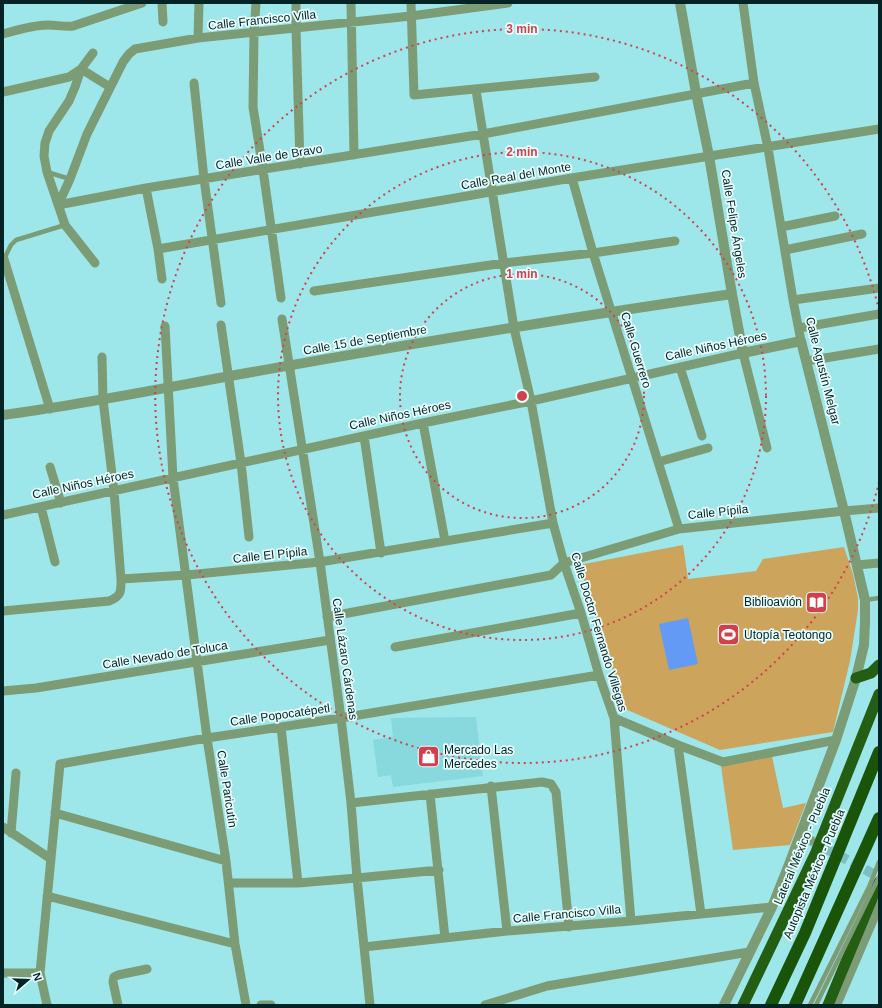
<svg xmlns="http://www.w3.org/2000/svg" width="882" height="1008" viewBox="0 0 882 1008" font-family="Helvetica,sans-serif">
	<rect width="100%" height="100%" fill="#9de6ea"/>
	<path fill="#87d9de" d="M476,717l7,59 -90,11 -2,-12 -13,2 -5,-37 20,-3 -2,-19z"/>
	<path fill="#cda45b" d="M683,545l5,34 68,-8 7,-12 81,-12 9,27 5,24v12l-8,51 -17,71 -113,18 -95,-41 -46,-144z
		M772,756l11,52 23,-5 -16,42 -57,5 -12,-84z"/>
	<path fill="#639af6" d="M688,618l10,46 -29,6 -10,-46z"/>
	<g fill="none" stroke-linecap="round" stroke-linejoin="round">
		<path stroke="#7ebfc2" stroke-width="10" stroke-dasharray="10 5" stroke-linecap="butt" d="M812,841l67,36"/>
		<path stroke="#7c9c76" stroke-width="4.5" d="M47,172l23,7
			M4,259l7,-14 5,-5 49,-15
			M865,600l14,-2"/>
		<path stroke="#7c9c76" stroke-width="9" d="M162,3l1,19
			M256,3l-2,30 -1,74 10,63 18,128
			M296,3v26l4,135
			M351,3l3,152
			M411,3l3,92 181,-18
			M743,3l11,80 14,65 25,152 8,41
			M3,34c14,-4 30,-9 45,-9 8,0 17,2 25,1l69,-23
			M198,38l1,-35
			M93,53l-12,16 -6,18 -6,14 -20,30 -4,12 -1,13 3,16 18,53 30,38
			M81,69l29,18
			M194,83l10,96 17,124
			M476,90l38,238 17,73 22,122 11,40 17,50 18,62 15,43 17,203
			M3,92l66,-15 12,-8
			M572,178l21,75 86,276
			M146,188l12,61 4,30
			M58,205l88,-17 337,-54 271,-51
			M58,205l12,-26 17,-45 36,-72 6,-8 6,-5 63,-11 213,-22 97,-13
			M781,227l54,-11
			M158,249l414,-71 307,-49
			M785,250l77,-16
			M4,259l46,150
			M314,291l190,-28 89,-10 82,-12
			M793,300l86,-12
			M282,319l38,243 21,156 10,85 6,75 13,127
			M221,325l20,138 8,74
			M165,326l8,152 34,260 19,123 9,83 11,61
			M799,328l80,-14
			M102,357l1,43 11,91 7,88
			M807,361l72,-12
			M680,367l22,69
			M423,423l22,118
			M364,436l17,117
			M658,462l50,-14
			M50,467l11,36
			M41,507l14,55
			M3,515l420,-92 108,-22 212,-48 24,95
			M857,565l22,-2
			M3,611l106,-10c13,-5 12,-10 12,-22l66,-4 133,-13 233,-39
			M327,617l224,-42 13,-12 115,-34 165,-18 35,-3
			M395,647l186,-34
			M3,691l33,-3 294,-48
			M614,718l64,27 45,17 113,-22
			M281,727l17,156
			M678,745l23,169
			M491,786l16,145
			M430,794l15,144
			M351,803l191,-21 9,2 5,8 13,135
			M55,813l171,48
			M3,827l48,32
			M11,833l5,-60
			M229,883h69l59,-5 82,-8
			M47,896l188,48
			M364,947l143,-16 124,-10 141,-14
			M3,973h37
			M47,1005l-7,-32 20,-209 147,-26 134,-20 258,-43
			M118,1005l-5,-23 1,-5 4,-2 29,-6
			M261,1005h10
			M485,1005l62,-19 202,-34"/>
		<path stroke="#7c9c76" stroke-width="10" d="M680,3l16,90 13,63 23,138 11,59 58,-12 43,170 21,89v22l-1,23 -8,33 -20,62 -48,127 -16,40 -48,98
			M3,415c76,-10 151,-25 227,-39 167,-30 334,-58 502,-82
			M800,835l10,5
			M836,1005l43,-100"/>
		<path stroke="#235e13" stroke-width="11" d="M856,678l15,-5 8,-8
			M743,1005l73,-153 63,-158
			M828,1005l51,-123"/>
		<path stroke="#1a5409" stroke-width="12" d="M771,1005l34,-72 74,-181
			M795,1005l84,-187"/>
		<path stroke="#7c9c76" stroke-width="4.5" d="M810,1005l59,-118 10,-25
			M816,1005l63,-128"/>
	</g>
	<g fill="none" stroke="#d1414d" stroke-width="2" stroke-dasharray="2 4">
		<circle cx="522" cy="396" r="122"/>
		<circle cx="522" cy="396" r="244"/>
		<path d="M879 482A367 367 0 1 1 879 310"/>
	</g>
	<defs>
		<symbol id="library-square" viewBox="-11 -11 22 22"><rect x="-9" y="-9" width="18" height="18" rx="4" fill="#d1414d" stroke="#e8fdfe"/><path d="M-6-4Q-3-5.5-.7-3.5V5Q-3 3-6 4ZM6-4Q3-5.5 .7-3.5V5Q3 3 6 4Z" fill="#fff"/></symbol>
		<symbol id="stadium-square" viewBox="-11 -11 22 22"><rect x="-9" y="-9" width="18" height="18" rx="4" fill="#d1414d" stroke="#e8fdfe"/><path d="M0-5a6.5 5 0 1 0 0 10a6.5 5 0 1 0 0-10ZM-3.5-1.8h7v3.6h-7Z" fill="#fff"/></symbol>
		<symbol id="shop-square" viewBox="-11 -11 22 22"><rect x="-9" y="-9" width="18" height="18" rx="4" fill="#d1414d" stroke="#e8fdfe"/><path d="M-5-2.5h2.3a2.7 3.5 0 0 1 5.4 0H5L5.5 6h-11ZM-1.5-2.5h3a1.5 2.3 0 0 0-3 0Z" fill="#fff"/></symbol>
	</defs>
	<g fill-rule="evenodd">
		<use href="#library-square" x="804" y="590" width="25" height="25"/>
		<use href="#stadium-square" x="716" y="622" width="25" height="25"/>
		<use href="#shop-square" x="416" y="744" width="25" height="25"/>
	</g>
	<g text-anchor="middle" stroke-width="3.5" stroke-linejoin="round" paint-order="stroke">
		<g font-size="12" fill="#032324" stroke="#e8fdfe">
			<text transform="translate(262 20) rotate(-6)" y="4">Calle Francisco Villa</text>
			<text transform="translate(269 157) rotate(-9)" y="4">Calle Valle de Bravo</text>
			<text transform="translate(516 176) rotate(-10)" y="4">Calle Real del Monte</text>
			<text transform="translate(734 224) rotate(81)" y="4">Calle Felipe Ángeles</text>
			<text transform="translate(365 340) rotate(-10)" y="4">Calle 15 de Septiembre</text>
			<text transform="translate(716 346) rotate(-12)" y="4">Calle Niños Héroes</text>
			<text transform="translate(636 350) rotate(73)" y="4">Calle Guerrero</text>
			<text transform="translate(823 371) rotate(76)" y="4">Calle Agustín Melgar</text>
			<text transform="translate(400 415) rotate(-12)" y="4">Calle Niños Héroes</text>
			<text transform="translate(83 484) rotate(-12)" y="4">Calle Niños Héroes</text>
			<text transform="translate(718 512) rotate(-6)" y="4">Calle Pípila</text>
			<text transform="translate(270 555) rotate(-6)" y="4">Calle El Pípila</text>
			<text transform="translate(599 632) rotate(73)" y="4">Calle Doctor Fernando Villegas</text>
			<text transform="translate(165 655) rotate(-9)" y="4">Calle Nevado de Toluca</text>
			<text transform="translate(345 659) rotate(82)" y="4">Calle Lázaro Cárdenas</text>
			<text transform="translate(280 715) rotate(-8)" y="4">Calle Popocatépetl</text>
			<text transform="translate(227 789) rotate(81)" y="4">Calle Paricutín</text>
			<text transform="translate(802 846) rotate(-67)" y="4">Lateral México - Puebla</text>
			<text transform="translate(814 874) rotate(-67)" y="4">Autopista México - Puebla</text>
			<text transform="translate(567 914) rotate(-5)" y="4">Calle Francisco Villa</text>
		</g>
		<g font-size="12" fill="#032324" stroke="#e8fdfe" text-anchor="start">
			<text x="802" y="606" text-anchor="end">Biblioavión</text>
			<text x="744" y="639">Utopía Teotongo</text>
			<text x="444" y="754">Mercado Las<tspan x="444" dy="14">Mercedes</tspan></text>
		</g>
	</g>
	<circle cx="522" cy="396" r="6" fill="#d1414d" stroke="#e8fdfe" stroke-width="2"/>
	<g font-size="12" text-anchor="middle" font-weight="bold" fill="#d1414d" stroke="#e8fdfe" stroke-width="3.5" stroke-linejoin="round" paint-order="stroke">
		<text x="522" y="33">3 min</text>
		<text x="522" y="156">2 min</text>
		<text x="522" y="278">1 min</text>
	</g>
	<rect width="882" height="1008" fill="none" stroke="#032324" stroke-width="8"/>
	<g transform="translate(28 980) rotate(71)" stroke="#e8fdfe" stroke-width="3" paint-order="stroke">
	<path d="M0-3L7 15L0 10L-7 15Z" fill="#032324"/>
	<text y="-6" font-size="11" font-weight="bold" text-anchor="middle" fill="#032324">N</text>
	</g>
</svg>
